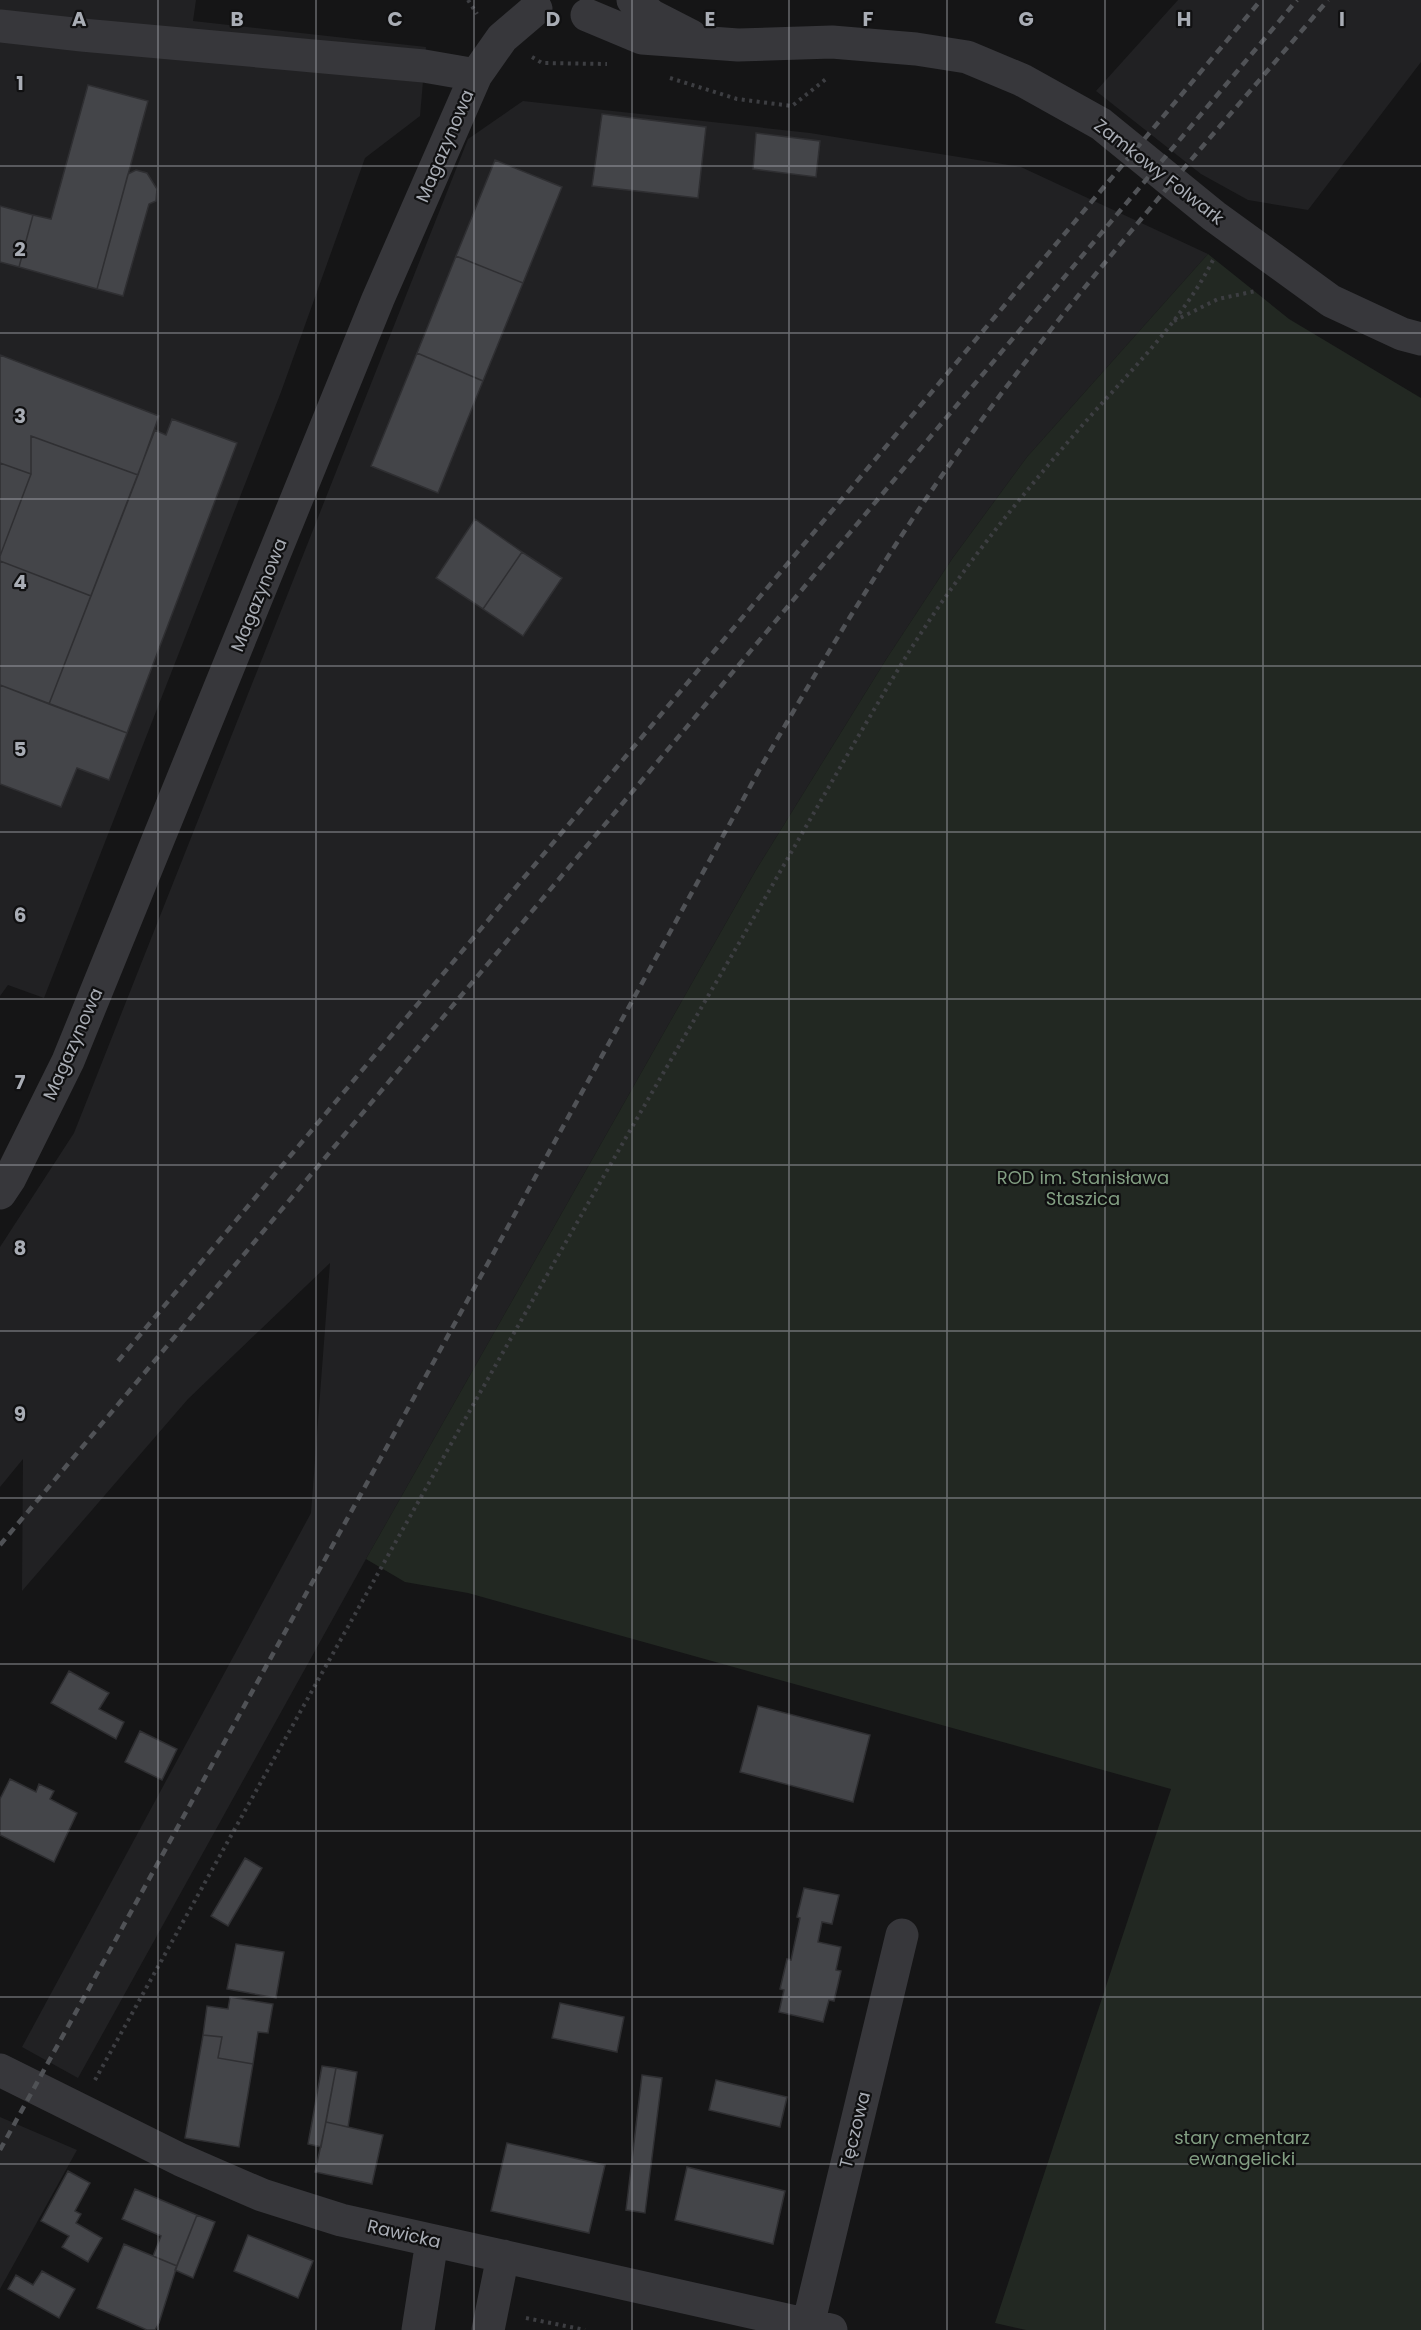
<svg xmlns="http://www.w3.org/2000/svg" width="1421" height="2330" viewBox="0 0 1421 2330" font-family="Poppins,sans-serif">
	<rect width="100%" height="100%" fill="#151516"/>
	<path fill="#212123" d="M0,0h196l-3,21 233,26 -6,69 -55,42 -84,234 -237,606 -36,-13 -8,11z
		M1178,0h243v62l-113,148 -60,-10 -47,-26 -105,-83z
		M523,101l287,32 211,34 187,87 -181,203 -75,102 -65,99 -131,212 -390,689 -288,519 -56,-31 289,-534 19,-250 -142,136 -166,192 1,-132 -23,28v-240l74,-114 394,-994z
		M0,2117l77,33 -77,139z"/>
	<path fill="#222822" d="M1208,254l81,65 132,79v1932h-395l-31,-7 176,-534 -703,-196 -63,-11 -39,-23 390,-689 131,-212 65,-99 75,-102z"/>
	<path fill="#444549" stroke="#2f2f32" stroke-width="1.5" d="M88,85l60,16 -51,188 -78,-22 14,-52 18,4z
		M602,114l104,13 -8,71 -106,-12z
		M756,133l64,8 -4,36 -63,-8z
		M495,160l67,27 -39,96 -67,-27z
		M136,170l11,3 10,16 -1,12 -7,3 -26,92 -26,-7 31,-115z
		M0,206l33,9 -14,52 -19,-5z
		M456,256l67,27 -40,98 -66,-28z
		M417,353l66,28 -45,112 -67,-27z
		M0,355l159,61 -21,59 -107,-39v38l-31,-11z
		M172,419l65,24 -110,290 -78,-29 106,-274 11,5z
		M31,436l107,39 -47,121 -91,-35v-5l31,-82z
		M0,463l31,11 -31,82z
		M475,519l47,33 -39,57 -47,-31z
		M522,552l40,26 -39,58 -40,-27z
		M0,561l91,35 -42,108 -49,-19z
		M0,685l127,48 -18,47 -32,-12 -16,39 -61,-23z
		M69,1671l40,22 -10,16 25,13 -8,17 -65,-36z
		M758,1706l112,29 -17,67 -113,-30z
		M140,1731l37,18 -15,31 -37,-18z
		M10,1779l26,13 3,-8 15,7 -4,8 27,14 -23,49 -54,-27v-36z
		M245,1858l17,10 -34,58 -17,-10z
		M804,1888l35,7 -7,29 -10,-2 -4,20 23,5 -5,23 5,1 -7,30 -5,-1 -6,22 -44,-10 5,-22 -4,-1 7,-30 4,1 9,-42 -3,-1z
		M236,1944l48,8 -8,46 -49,-9z
		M230,1997l43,7 -5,29 -10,-1 -5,32 -35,-6 4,-21 -19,-2 4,-29 21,3z
		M560,2003l64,14 -7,35 -65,-14z
		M203,2035l19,2 -4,21 35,6 -14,83 -54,-9z
		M322,2066l14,2 -15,79 -13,-3z
		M336,2068l21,4 -9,55 -22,-5z
		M642,2075l20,3 -17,135 -19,-3z
		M716,2080l71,17 -7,30 -71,-17z
		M326,2122l57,13 -11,49 -57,-12z
		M507,2143l98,22 -16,68 -98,-22z
		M687,2167l98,24 -12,53 -98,-24z
		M68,2171l22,12 -15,28 6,3 -5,9 26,15 -14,24 -26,-15 7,-11 -28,-15z
		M135,2189l62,26 -20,51 -24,-10 8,-20 -39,-17z
		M197,2215l18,7 -22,56 -18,-8z
		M248,2235l65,26 -15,37 -64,-27z
		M124,2244l53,22 -18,57 -4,7h-8l-50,-22z
		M42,2271l33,18 -16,29 -51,-29 8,-14 17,10z"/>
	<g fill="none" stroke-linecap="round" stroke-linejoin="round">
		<path stroke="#3d3e42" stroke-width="4" stroke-dasharray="3 4.5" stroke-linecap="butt" d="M468,0l9,14
			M532,57l10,6 65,1
			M670,78l67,21 55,7 34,-27
			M1174,321l44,-22 38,-8
			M95,2080c213,-383 426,-765 647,-1142 52,-90 103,-181 157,-270 52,-86 115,-164 181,-240 45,-52 102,-106 133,-168
			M526,2318l59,12"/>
		<path stroke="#37373b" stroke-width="33" d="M633,0l19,16 39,20
			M587,15l55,23 96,7 94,-3 84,7 51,8 55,23 79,44 113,92 117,85 71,33 19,5
			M0,26l82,9 342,31 52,9
			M0,1193l10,-15 58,-117 310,-762 98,-224 26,-37 34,-29
			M0,2070l181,90 81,35 79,25 490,110
			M808,2325l94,-390
			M418,2330l14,-89
			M488,2330l15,-74"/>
		<path stroke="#505256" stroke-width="4.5" stroke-dasharray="8 6" stroke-linecap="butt" d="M118,1361l1143,-1361
			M0,1545l1297,-1545
			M0,2150l762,-1385c71,-122 142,-241 227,-355 106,-142 224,-275 339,-410"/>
	</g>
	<path fill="none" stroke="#a9adb5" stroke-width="1.5" stroke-opacity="0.55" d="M158,0v2330M316,0v2330M474,0v2330M632,0v2330M789,0v2330M947,0v2330M1105,0v2330M1263,0v2330M0,166h1421M0,333h1421M0,499h1421M0,666h1421M0,832h1421M0,999h1421M0,1165h1421M0,1331h1421M0,1498h1421M0,1664h1421M0,1831h1421M0,1997h1421M0,2164h1421"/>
	<g text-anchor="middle" stroke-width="4.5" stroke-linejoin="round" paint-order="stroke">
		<g font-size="18" fill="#a9adb5" stroke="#101011">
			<text transform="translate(445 146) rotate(-67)" y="6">Magazynowa</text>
			<text transform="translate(1159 172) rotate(38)" y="6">Zamkowy Folwark</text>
			<text transform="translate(259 595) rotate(-68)" y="6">Magazynowa</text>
			<text transform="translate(73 1044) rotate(-66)" y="6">Magazynowa</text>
			<text transform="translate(855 2130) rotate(-76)" y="6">Tęczowa</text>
			<text transform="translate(404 2234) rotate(13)" y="6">Rawicka</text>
		</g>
		<g font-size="18" fill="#829e82" stroke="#101011">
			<text x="1083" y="1184">ROD im. Stanisława<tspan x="1083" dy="21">Staszica</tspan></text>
			<text x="1242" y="2144">stary cmentarz<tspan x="1242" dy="21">ewangelicki</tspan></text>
		</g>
	</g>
	<g font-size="20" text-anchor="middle" font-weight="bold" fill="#a9adb5" stroke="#101011" stroke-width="4.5" stroke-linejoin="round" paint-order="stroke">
		<text x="79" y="26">A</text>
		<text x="237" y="26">B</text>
		<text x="395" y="26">C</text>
		<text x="553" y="26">D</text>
		<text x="710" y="26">E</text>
		<text x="868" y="26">F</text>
		<text x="1026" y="26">G</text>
		<text x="1184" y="26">H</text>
		<text x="1342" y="26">I</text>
		<text x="20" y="90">1</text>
		<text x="20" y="256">2</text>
		<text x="20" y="423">3</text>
		<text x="20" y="589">4</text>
		<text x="20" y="756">5</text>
		<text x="20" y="922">6</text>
		<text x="20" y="1089">7</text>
		<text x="20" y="1255">8</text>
		<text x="20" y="1421">9</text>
	</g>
</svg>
